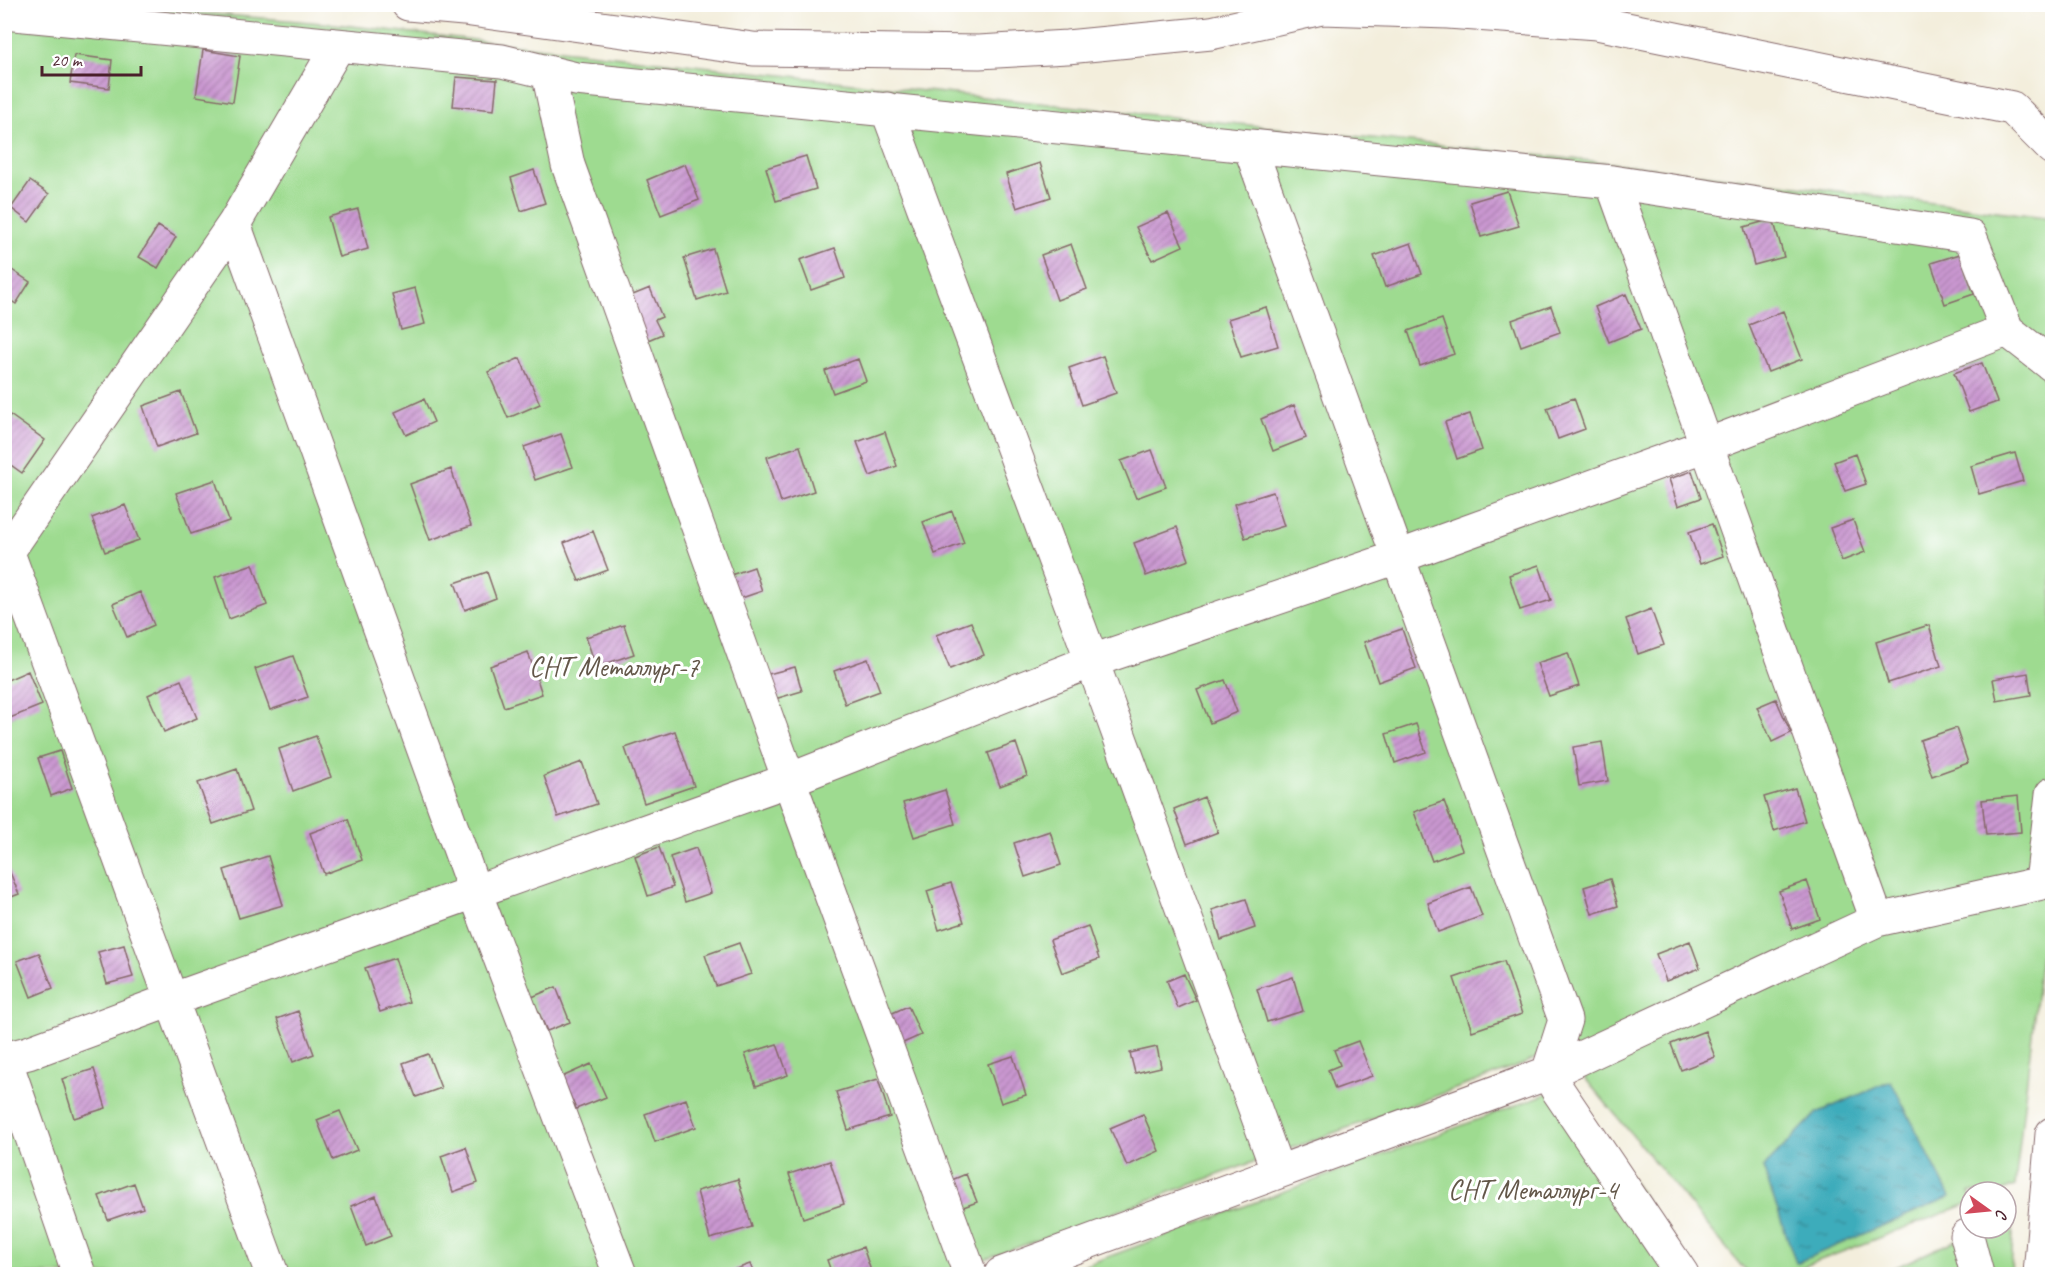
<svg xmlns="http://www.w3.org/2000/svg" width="2057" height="1279" viewBox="0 0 2057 1279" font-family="Caveat,sans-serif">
	<defs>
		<pattern id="water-ripples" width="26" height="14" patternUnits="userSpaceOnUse" patternTransform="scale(1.5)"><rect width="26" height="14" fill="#3eacbb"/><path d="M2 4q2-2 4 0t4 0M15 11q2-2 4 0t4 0" fill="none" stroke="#368b98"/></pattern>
		<pattern id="building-hatch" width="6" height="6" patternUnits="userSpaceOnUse" patternTransform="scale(1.5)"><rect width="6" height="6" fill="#ca98d1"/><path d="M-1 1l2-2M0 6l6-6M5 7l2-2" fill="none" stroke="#a67baa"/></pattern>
	</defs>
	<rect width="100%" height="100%" fill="#fff"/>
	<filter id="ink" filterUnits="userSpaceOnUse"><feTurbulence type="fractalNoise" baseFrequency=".0167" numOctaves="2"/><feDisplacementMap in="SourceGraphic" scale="12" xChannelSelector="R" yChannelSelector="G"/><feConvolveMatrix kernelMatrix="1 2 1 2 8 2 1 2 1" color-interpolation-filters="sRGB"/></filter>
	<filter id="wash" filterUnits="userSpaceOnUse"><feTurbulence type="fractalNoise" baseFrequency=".008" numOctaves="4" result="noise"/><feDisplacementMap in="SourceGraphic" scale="24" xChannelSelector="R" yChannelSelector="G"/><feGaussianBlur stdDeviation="1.35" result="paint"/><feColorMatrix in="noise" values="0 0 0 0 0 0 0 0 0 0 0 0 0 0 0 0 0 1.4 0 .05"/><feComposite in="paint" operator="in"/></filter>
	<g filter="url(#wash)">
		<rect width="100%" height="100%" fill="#f3eedc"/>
		<path fill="#9edb90" stroke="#747d5e" stroke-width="1.5" d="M5,5h96l233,19 553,63 742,78 423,53v637l-37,331 -15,6h-30v11l-186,71h-36l-189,-227 -35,17 -580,210h-939z
			M1565,1087l134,187h-637z
			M2014,1213l-3,61h-130l101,-46h24v-11z"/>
		<path fill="url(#water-ripples)" stroke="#446673" stroke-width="1.5" d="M1891,1081l59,116 -154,66 -33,-95 54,-55z"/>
		<g id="blocks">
			<path fill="url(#building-hatch)" d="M203,50l37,6 -7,46 -37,-6z
				M74,55l38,5 -3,28 -39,-5z
				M456,77l41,3 -3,30 -41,-4z
				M806,156l10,33 -40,12 -10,-33z
				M1040,163l11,34 -34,11 -11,-34z
				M685,164l14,36 -38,15 -14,-35z
				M534,170l11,33 -24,8 -10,-33z
				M30,181l19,13 -20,28 -18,-14z
				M1507,191l12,35 -38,11 -11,-35z
				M358,209l10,40 -29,8 -11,-40z
				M1168,213l15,33 -31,14 -16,-33z
				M1773,219l11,38 -30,8 -10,-38z
				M158,226l18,11 -18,31 -19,-11z
				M1411,243l11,31 -37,13 -11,-31z
				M1071,244l16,45 -30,11 -16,-45z
				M835,248l10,30 -34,12 -11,-30z
				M713,249l13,42 -29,9 -13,-42z
				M1960,254l14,40 -29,10 -14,-41z
				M6,266l24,16 -14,22 -12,-8v-27z
				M415,288l10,36 -24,6 -9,-36z
				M650,288l12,29 -7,3 7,14 -21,9 -18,-44z
				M1626,294l15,35 -32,13 -14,-35z
				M1551,306l9,26 -39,14 -9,-26z
				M1266,307l12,39 -37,11 -13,-38z
				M1783,311l19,48 -34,13 -19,-47z
				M1442,319l12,35 -34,12 -12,-35z
				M1103,356l13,37 -34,12 -13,-37z
				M520,358l20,46 -32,14 -20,-46z
				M858,359l8,22 -33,12 -8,-22z
				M1982,363l15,39 -28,10 -15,-39z
				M181,392l15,41 -39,14 -14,-41z
				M1574,398l11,31 -27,10 -11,-31z
				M424,399l10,23 -28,13 -11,-23z
				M1294,405l12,33 -33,13 -12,-32z
				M1470,414l12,36 -25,9 -12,-37z
				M10,415l35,25 -23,33 -18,-13v-37z
				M885,432l12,34 -27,10 -13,-34z
				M561,434l12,33 -38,13 -11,-33z
				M800,446l14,45 -33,11 -14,-45z
				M1152,450l14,37 -30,11 -15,-37z
				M2015,453l8,28 -44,13 -8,-28z
				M1855,454l11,30 -21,7 -11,-29z
				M451,469l20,57 -41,14 -20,-56z
				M1692,471l9,27 -23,8 -9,-27z
				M215,480l14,41 -38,13 -15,-41z
				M1273,492l11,34 -39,12 -11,-34z
				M125,505l14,35 -34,12 -13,-34z
				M952,511l12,32 -29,11 -12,-32z
				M1853,520l12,32 -23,9 -12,-33z
				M1712,524l11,32 -23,8 -11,-32z
				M1177,527l12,33 -43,16 -12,-33z
				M593,531l15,39 -29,11 -15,-38z
				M253,564l14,41 -38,14 -14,-42z
				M1539,565l12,35 -31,10 -11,-35z
				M754,567l8,24 -32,11 -8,-24z
				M487,572l9,26 -31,12 -10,-27z
				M140,592l14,33 -27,12 -14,-33z
				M1651,609l13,36 -26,9 -12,-35z
				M971,622l13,33 -34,14 -14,-34z
				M624,625l10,29 -38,13 -10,-30z
				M1929,625l12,41 -53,17 -12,-41z
				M1402,629l14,39 -38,14 -14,-40z
				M528,652l14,42 -38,13 -14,-41z
				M1568,653l11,33 -30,10 -12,-33z
				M293,656l15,41 -38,13 -15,-41z
				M868,659l12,32 -35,13 -11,-33z
				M795,667l7,24 -34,10 -7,-25z
				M28,671l14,34 -32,13 -5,-15v-22z
				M2028,673l3,22 -34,6 -4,-22z
				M181,680l16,38 -33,14 -16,-37z
				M1225,680l12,32 -27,11 -13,-33z
				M1776,699l15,34 -19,9 -15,-35z
				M1416,724l10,28 -31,11 -9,-29z
				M1956,728l12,35 -36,13 -12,-36z
				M675,731l19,55 -50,17 -19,-55z
				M316,736l15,41 -38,14 -14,-42z
				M1602,742l6,39 -29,5 -6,-39z
				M1016,743l11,33 -27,10 -12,-33z
				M60,751l12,37 -21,8 -13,-38z
				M582,762l15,42 -39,13 -14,-41z
				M237,769l14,42 -38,13 -15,-41z
				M1795,788l10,33 -31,10 -10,-34z
				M945,790l10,34 -41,13 -11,-34z
				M2018,796l3,36 -35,3 -4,-35z
				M1204,797l14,35 -31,12 -13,-35z
				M1444,801l18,49 -30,11 -18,-49z
				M348,819l14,41 -38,14 -14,-41z
				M1050,831l11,34 -36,12 -11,-34z
				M659,847l14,40 -25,9 -13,-40z
				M696,848l15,45 -26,9 -15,-45z
				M268,856l15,49 -44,13 -15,-48z
				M4,858l15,36 -15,6z
				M1610,879l8,27 -26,8 -8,-27z
				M1807,881l13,38 -28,10 -13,-38z
				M951,883l13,39 -25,8 -12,-39z
				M1471,887l11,29 -44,16 -10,-29z
				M1246,899l9,29 -34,12 -9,-30z
				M1088,926l11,33 -37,14 -12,-33z
				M1690,941l10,27 -34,13 -10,-27z
				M739,943l12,31 -35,12 -11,-31z
				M124,945l9,32 -26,7 -9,-32z
				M39,953l14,35 -22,9 -14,-36z
				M395,958l14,44 -29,10 -15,-44z
				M1504,961l18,53 -50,17 -18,-53z
				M1184,974l12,26 -18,8 -11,-27z
				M1293,977l10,34 -36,11 -10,-33z
				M556,987l14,35 -23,9 -15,-34z
				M908,1006l13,29 -20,9 -13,-29z
				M298,1011l16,43 -21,8 -16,-43z
				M1705,1031l10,26 -34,13 -10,-26z
				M1358,1041l14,35 -37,13 -7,-19 12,-5 -6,-15z
				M777,1044l11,31 -32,11 -11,-32z
				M1157,1047l4,20 -26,6 -5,-20z
				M428,1054l13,34 -25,9 -13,-34z
				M1013,1056l13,39 -25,8 -13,-39z
				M591,1064l15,33 -30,12 -14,-32z
				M94,1069l12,39 -32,10 -12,-39z
				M878,1079l12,38 -42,13 -12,-38z
				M686,1099l10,28 -41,15 -10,-28z
				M340,1111l17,39 -24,10 -16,-40z
				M1143,1114l16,37 -32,15 -17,-38z
				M466,1147l12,36 -25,9 -12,-36z
				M830,1161l14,43 -41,14 -14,-44z
				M966,1174l11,28 -19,7 -11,-27z
				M738,1179l14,48 -42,12 -13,-48z
				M134,1183l9,25 -35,12 -9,-24z
				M376,1196l15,40 -25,10 -15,-40z
				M863,1247l9,27h-40l-5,-14z
				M750,1264l4,10h-32z"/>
		</g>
	</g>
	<g filter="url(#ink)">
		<use href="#blocks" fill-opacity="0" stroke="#856769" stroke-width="1.5"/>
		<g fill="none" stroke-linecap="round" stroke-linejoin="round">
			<defs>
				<path id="minor" d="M408,4l56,5 289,40 226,3 88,-5 144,-14 111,-25 126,4 149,11 415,85 40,40
					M4,13l498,48 74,18 1036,103 358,54 37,94 45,35
					M548,72l20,93 221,615 181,494
					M887,109l205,552 186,511
					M1250,147l148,410 309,-112 300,-115
					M1612,182l265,738
					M234,224l241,668 145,382
					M8,553l264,721
					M4,557l230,-333 104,-178
					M4,1056l75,218
					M4,1059l24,-6 143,-53 618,-220 303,-119 306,-104 167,463 -17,53 9,16 125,185
					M1967,1236l10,38
					M1001,1274l547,-201 329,-153 165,-37 10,-89
					M2040,1274l12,-140"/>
			</defs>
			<use href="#minor" stroke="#856769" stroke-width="35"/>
			<use href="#minor" stroke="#fff" stroke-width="33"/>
		</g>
	</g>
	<g text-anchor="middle" stroke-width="6" stroke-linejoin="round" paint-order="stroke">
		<g font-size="28" fill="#635749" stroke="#fff">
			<text x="614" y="676">СНТ Металлург-7</text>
			<text x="1533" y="1199">СНТ Металлург-4</text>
		</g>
	</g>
	<rect width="2057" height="1279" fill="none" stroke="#fff" stroke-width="24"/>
	<g transform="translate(1988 1210) rotate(105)"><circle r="28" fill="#ffffff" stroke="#b7a5aa" stroke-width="1.5"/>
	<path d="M0-4.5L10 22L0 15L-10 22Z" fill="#d1495b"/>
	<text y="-9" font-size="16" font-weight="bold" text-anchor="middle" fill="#4a1f2b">С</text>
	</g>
	<path d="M42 66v9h99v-9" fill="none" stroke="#4a1f2b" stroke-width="3"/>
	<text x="51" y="66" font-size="18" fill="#4a1f2b" stroke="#ffffff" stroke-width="4.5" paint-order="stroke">20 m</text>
</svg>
